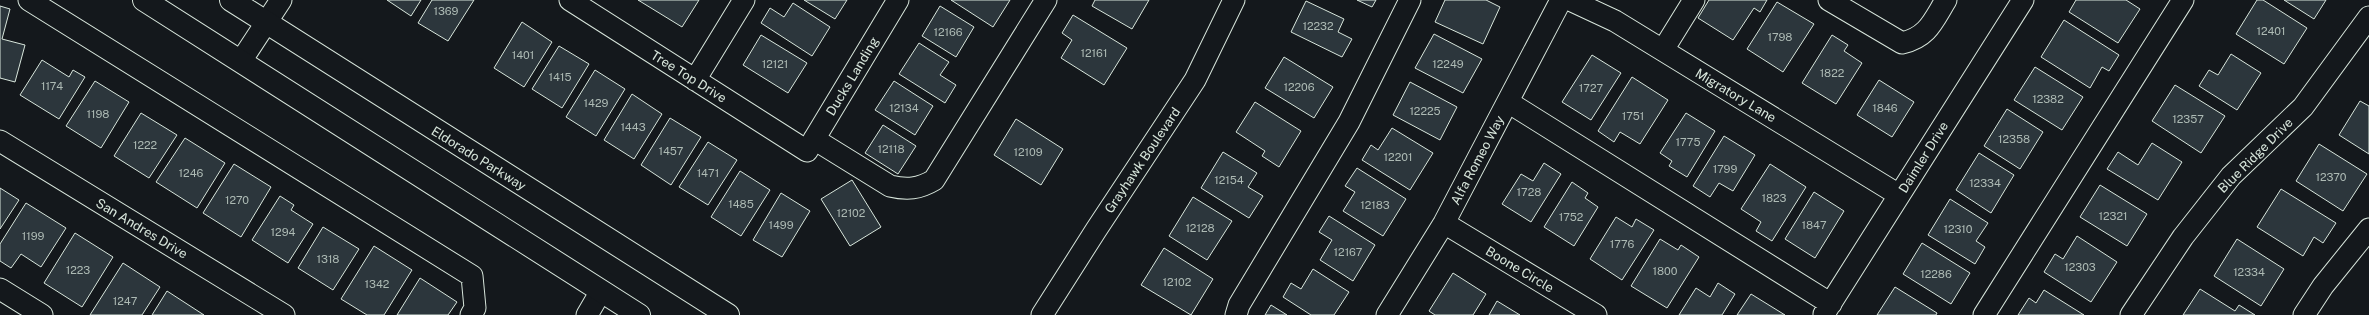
<svg xmlns="http://www.w3.org/2000/svg" width="2369" height="315" viewBox="0 0 2369 315" font-family="'Public Sans',sans-serif">
	<rect width="100%" height="100%" fill="#14181c"/>
	<path fill="#2c363c" stroke="#d8e6dc" d="M387,0h34l-10,16z
		M432,0h42l-26,41 -30,-18z
		M638,0h61l-17,27z
		M804,0h43l-12,19z
		M951,0h59l-17,27z
		M1095,0h54l-17,29 -40,-23z
		M1357,0h19l-4,7z
		M1445,0h41l14,7 -17,37 -48,-22z
		M1709,0h58l-7,12 -6,-4 -21,32 -35,-22z
		M2076,0h50l14,9 -22,34 -49,-31z
		M2257,0h6l44,28 -23,36 -48,-30z
		M2284,0h42l-12,19z
		M1306,1l38,18 -6,13 14,7 -10,18 -51,-25z
		M1777,2l37,22 -31,48 -36,-23z
		M793,3l37,24 -18,29 -51,-33 9,-15 14,9z
		M0,6l10,3 -8,30 23,6 -10,37 -15,-4z
		M940,6l34,21 -18,30 -34,-21z
		M1073,15l54,33 -23,37 -43,-27 11,-18 -10,-7z
		M2064,20l55,35 -10,16 -7,-4 -12,21 -49,-31z
		M522,22l30,20 -28,45 -30,-19z
		M1434,34l48,25 -19,34 -48,-25z
		M761,35l46,28 -19,30 -45,-28z
		M1832,35l16,10 -4,6 18,12 -26,41 -34,-21z
		M919,43l30,19 -9,13 16,10 -11,18 -46,-29z
		M559,46l30,18 -27,44 -30,-19z
		M2231,54l30,19 -24,37 -38,-24 10,-16 9,5z
		M1592,55l29,18 -30,47 -29,-18z
		M1284,57l49,30 -19,31 -49,-30z
		M42,60l27,17 4,-7 12,7 -26,42 -39,-24z
		M2035,67l48,30 -21,33 -48,-30z
		M595,70l30,19 -29,47 -30,-19z
		M1632,77l36,23 -28,44 -20,-12 -6,10 -16,-11z
		M1879,80l35,22 -22,35 -35,-22z
		M95,81l34,21 -28,46 -35,-22z
		M894,81l39,25 -18,29 -40,-25z
		M1410,82l47,25 -17,33 -47,-25z
		M2175,85l50,31 -24,37 -49,-32z
		M632,94l30,20 -28,45 -30,-19z
		M2360,101l9,5v48l-30,-19z
		M1255,102l46,29 -22,36 -17,-11 3,-5 -29,-19z
		M2007,109l36,23 -23,37 -36,-23z
		M141,113l36,22 -28,43 -35,-22z
		M1686,113l29,18 -28,46 -18,-11 3,-5 -12,-8z
		M670,118l31,19 -30,48 -30,-20z
		M1016,119l47,30 -22,36 -47,-30z
		M883,125l33,21 -18,28 -33,-21z
		M1392,128l41,25 -23,37 -48,-30 9,-15 7,5z
		M1724,136l31,19 -22,36 -14,-8 -9,14 -17,-11z
		M185,138l40,25 -28,45 -41,-26z
		M708,142l29,18 -29,45 -29,-18z
		M2152,143l30,19 -24,38 -51,-31 11,-17 20,13z
		M2319,144l48,30 -24,37 -47,-30z
		M1223,152l34,21 -9,14 15,9 -14,22 -48,-30z
		M1979,153l35,22 -23,38 -35,-23z
		M1544,163l17,11 -30,48 -29,-18 19,-30 12,7z
		M234,164l37,23 -30,50 -38,-24z
		M1770,164l36,23 -34,54 -16,-10 5,-9 -20,-13z
		M1357,168l49,31 -23,37 -40,-25 12,-19 -10,-6z
		M740,171l30,19 -29,46 -30,-19z
		M852,180l29,47 -31,19 -29,-47z
		M1572,182l16,11 -3,5 13,9 -24,39 -30,-19z
		M2100,185l47,29 -20,32 -47,-29z
		M0,188l19,12 -19,29z
		M2281,189l55,34 -13,20 -9,-6 -11,19 -46,-29z
		M1814,192l30,19 -29,47 -30,-19z
		M781,193l29,18 -28,46 -29,-17z
		M280,196l14,9 -3,5 22,14 -25,39 -36,-23z
		M1193,197l39,24 -25,39 -38,-24z
		M1950,199l38,24 -12,18 9,6 -10,17 -47,-29z
		M26,203l40,25 -25,39 -20,-13 -10,14 -11,-7v-17z
		M1329,216l46,29 -22,36 -33,-21 12,-20 -13,-8z
		M1616,217l16,10 4,-8 18,11 -32,50 -32,-21z
		M323,227l36,22 -26,41 -35,-22z
		M75,233l38,24 -31,50 -38,-24z
		M2077,236l40,26 -26,40 -47,-30 11,-18 8,5z
		M1660,239l18,11 3,-5 18,12 -32,51 -36,-22z
		M2237,239l47,30 -23,37 -47,-30z
		M1922,243l48,30 -19,31 -48,-30z
		M374,246l38,24 -28,45h-17l-26,-16z
		M1164,248l49,31 -22,36 -50,-30z
		M123,263l37,24 -18,28h-52z
		M1313,269l36,23 -15,23h-23l-28,-18 8,-14 10,6z
		M1453,273l33,21 -13,21h-38l-6,-4z
		M420,278l37,24 -9,13h-51z
		M1718,283l17,11 -13,21h-43l17,-27 14,9z
		M1895,287l42,26 -1,2h-59z
		M2200,289l35,22 4,-6 16,10h-72z
		M2044,290l40,25h-66l11,-17 7,5z
		M167,291l37,24h-52z
		M1751,294l34,21h-48z
		M1497,301l23,14h-31z
		M1271,305l16,10h-22z"/>
	<g fill="none" stroke-linecap="round" stroke-linejoin="round">
		<defs>
			<path id="minor" d="M29,0l443,276 3,32 -4,7
				M570,0l237,151 91,-151
				M1570,0l45,21 284,174
				M1829,0l73,43c26,-6 31,-22 44,-43
				M1663,50l31,-50
				M241,61l40,-61
				M695,80l49,-80
				M1508,102l323,202
				M814,139l76,47c17,4 29,3 44,-6l112,-180
				M0,141l284,174
				M1444,223l152,92
				M0,289l42,26
				M1824,314l199,-314
				M587,315l14,-24
				M1042,315l54,-85 99,-150 39,-80
				M1236,315l3,-10 110,-183 61,-122
				M1387,315l57,-92 117,-223
				M1984,315l199,-315
				M2131,315l52,-78 48,-61 72,-69 66,-90
				M2304,315l19,-29 46,-57"/>
			<path id="major" d="M144,0l495,315
				M231,0l497,315"/>
		</defs>
		<use href="#minor" stroke="#d8e6dc" stroke-width="23"/>
		<use href="#major" stroke="#d8e6dc" stroke-width="24"/>
		<use href="#minor" stroke="#14181c" stroke-width="21"/>
		<use href="#major" stroke="#14181c" stroke-width="22"/>
	</g>
	<g text-anchor="middle" stroke-width="3" stroke-linejoin="round" paint-order="stroke">
		<g font-size="11" fill="#adbab4">
			<text x="446" y="15">1369</text>
			<text x="1318" y="30">12232</text>
			<text x="2271" y="35">12401</text>
			<text x="948" y="36">12166</text>
			<text x="1780" y="41">1798</text>
			<text x="1094" y="57">12161</text>
			<text x="523" y="59">1401</text>
			<text x="775" y="68">12121</text>
			<text x="1448" y="68">12249</text>
			<text x="1832" y="77">1822</text>
			<text x="560" y="81">1415</text>
			<text x="52" y="90">1174</text>
			<text x="1299" y="91">12206</text>
			<text x="1591" y="92">1727</text>
			<text x="2048" y="103">12382</text>
			<text x="596" y="107">1429</text>
			<text x="904" y="112">12134</text>
			<text x="1885" y="112">1846</text>
			<text x="1425" y="115">12225</text>
			<text x="98" y="118">1198</text>
			<text x="1633" y="120">1751</text>
			<text x="2188" y="123">12357</text>
			<text x="633" y="131">1443</text>
			<text x="2014" y="143">12358</text>
			<text x="1688" y="146">1775</text>
			<text x="145" y="149">1222</text>
			<text x="891" y="153">12118</text>
			<text x="671" y="155">1457</text>
			<text x="1028" y="156">12109</text>
			<text x="1398" y="161">12201</text>
			<text x="1725" y="173">1799</text>
			<text x="191" y="177">1246</text>
			<text x="708" y="177">1471</text>
			<text x="2331" y="181">12370</text>
			<text x="1229" y="184">12154</text>
			<text x="1985" y="187">12334</text>
			<text x="1529" y="196">1728</text>
			<text x="1774" y="202">1823</text>
			<text x="237" y="204">1270</text>
			<text x="741" y="208">1485</text>
			<text x="1375" y="209">12183</text>
			<text x="851" y="217">12102</text>
			<text x="2113" y="220">12321</text>
			<text x="1571" y="221">1752</text>
			<text x="781" y="229">1499</text>
			<text x="1814" y="229">1847</text>
			<text x="1200" y="232">12128</text>
			<text x="1958" y="233">12310</text>
			<text x="283" y="236">1294</text>
			<text x="33" y="240">1199</text>
			<text x="1622" y="248">1776</text>
			<text x="1348" y="256">12167</text>
			<text x="328" y="263">1318</text>
			<text x="2080" y="271">12303</text>
			<text x="78" y="274">1223</text>
			<text x="1665" y="275">1800</text>
			<text x="2249" y="276">12334</text>
			<text x="1936" y="278">12286</text>
			<text x="1177" y="286">12102</text>
			<text x="377" y="288">1342</text>
			<text x="125" y="305">1247</text>
		</g>
		<g font-size="13" fill="#d8e6dc" stroke="#14181c">
			<text transform="translate(689 76) rotate(32)" y="5">Tree Top Drive</text>
			<text transform="translate(852 76) rotate(-59)" y="5">Ducks Landing</text>
			<text transform="translate(1736 95) rotate(31)" y="5">Migratory Lane</text>
			<text transform="translate(2255 155) rotate(-45)" y="5">Blue Ridge Drive</text>
			<text transform="translate(1923 157) rotate(-58)" y="5">Daimler Drive</text>
			<text transform="translate(479 158) rotate(32)" y="5">Eldorado Parkway</text>
			<text transform="translate(1142 160) rotate(-56)" y="5">Grayhawk Boulevard</text>
			<text transform="translate(1477 160) rotate(-62)" y="5">Alfa Romeo Way</text>
			<text transform="translate(142 228) rotate(31)" y="5">San Andres Drive</text>
			<text transform="translate(1520 269) rotate(31)" y="5">Boone Circle</text>
		</g>
	</g>
</svg>
